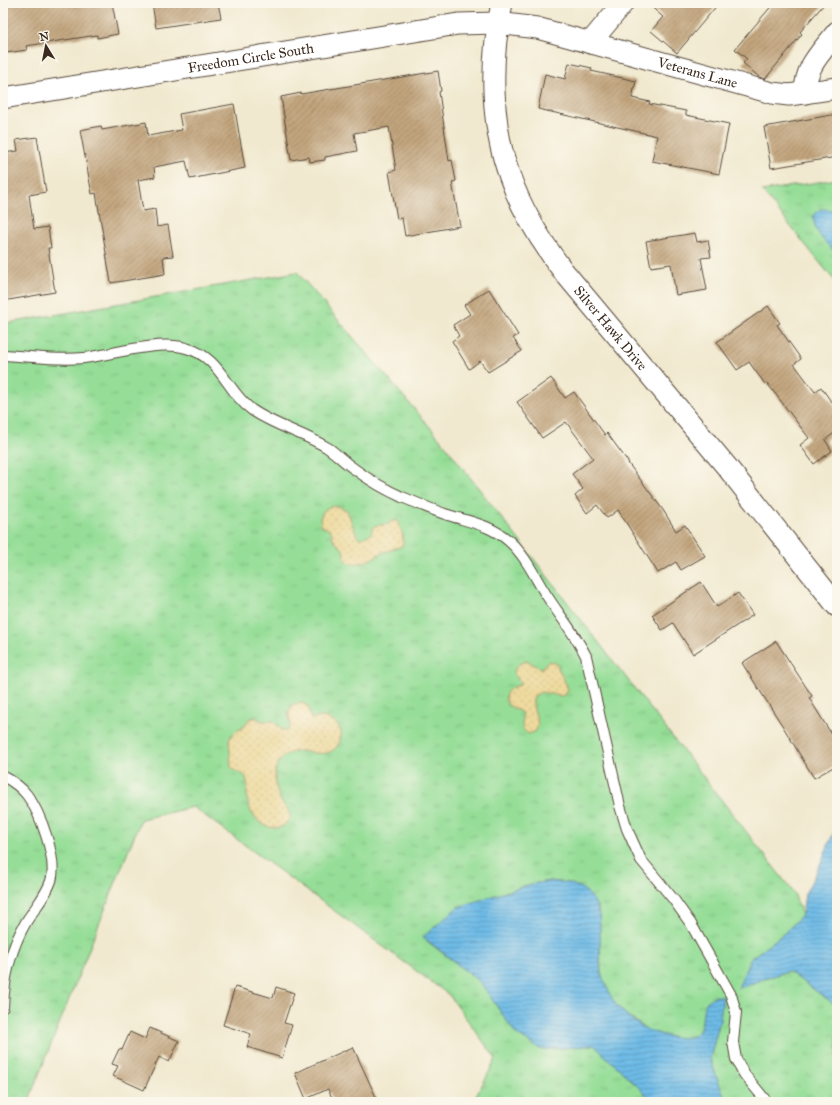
<svg xmlns="http://www.w3.org/2000/svg" width="840" height="1105" viewBox="0 0 840 1105" font-family="'IM FELL Great Primer',serif">
	<defs>
		<pattern id="grass-tufts" width="24" height="20" patternUnits="userSpaceOnUse"><rect width="24" height="20" fill="#96de98"/><path d="M3 7l-1-3M5 7V3M7 7l1-3M15 17l-1-3M17 17v-4M19 17l1-3" fill="none" stroke="#82bf83"/></pattern>
		<pattern id="sand-dots" width="8" height="8" patternUnits="userSpaceOnUse"><rect width="8" height="8" fill="#eeda9e"/><path d="M2 2h.1M6 6h.1" fill="none" stroke="#cdbb88" stroke-width="1.8" stroke-linecap="round"/></pattern>
		<pattern id="water-rules" width="6" height="5" patternUnits="userSpaceOnUse"><rect width="6" height="5" fill="#6dbbe7"/><path d="M0 2.5h6" fill="none" stroke="#5b98bb"/></pattern>
		<pattern id="building-hatch" width="6" height="6" patternUnits="userSpaceOnUse"><rect width="6" height="6" fill="#c2a57e"/><path d="M-1 1l2-2M0 6l6-6M5 7l2-2" fill="none" stroke="#9f8767"/></pattern>
	</defs>
	<rect width="100%" height="100%" fill="#fbf7ec"/>
	<filter id="ink" filterUnits="userSpaceOnUse"><feTurbulence type="fractalNoise" baseFrequency=".025" numOctaves="2"/><feDisplacementMap in="SourceGraphic" scale="8" xChannelSelector="R" yChannelSelector="G"/><feConvolveMatrix kernelMatrix="1 2 1 2 8 2 1 2 1" color-interpolation-filters="sRGB"/></filter>
	<filter id="wash" filterUnits="userSpaceOnUse"><feTurbulence type="fractalNoise" baseFrequency=".012" numOctaves="4" result="noise"/><feDisplacementMap in="SourceGraphic" scale="16" xChannelSelector="R" yChannelSelector="G"/><feGaussianBlur stdDeviation="0.9" result="paint"/><feColorMatrix in="noise" values="0 0 0 0 0 0 0 0 0 0 0 0 0 0 0 0 0 1.4 0 .05"/><feComposite in="paint" operator="in"/></filter>
	<g filter="url(#wash)">
		<rect width="100%" height="100%" fill="#f1e9cf"/>
		<path fill="url(#grass-tufts)" stroke="#68845b" d="M837,179v31h-8l2,38 6,7v29l-75,-93z
			M297,272l144,168 353,453 8,22 -15,16 -37,28 -11,28 49,-16 49,35v96h-111l-16,-43 10,-39 -15,-15 -3,17 -3,9 -6,6 -10,1 -13,-1 -22,-7 -22,-15 -14,-15 -11,-26 -1,-48 -2,-19 -16,-19 -14,-5 -18,-2 -19,3 -73,23 -35,31 57,44 36,52 26,16 52,-5 60,57h-181l23,-43 -47,-64 -256,-188 -52,12 -113,283h-25v-778z"/>
		<path fill="url(#sand-dots)" stroke="#94825e" d="M336,506l11,4 10,26 3,3 11,-5c2,-13 9,-7 17,-10 4,-2 5,-4 9,-4 4,5 8,21 5,26l-18,6 -19,10 -13,2 -7,-4 -2,-11 -9,-8 -3,-10c-2,-2 -7,-3 -9,-5 -5,-6 1,-17 7,-19 3,-1 5,0 7,-1z
			M527,661l13,7h2l4,-5 3,-2 7,2 11,23 1,4 -2,4 -5,2 -20,-4 -7,4c-5,13 8,23 2,35l-7,3c-11,-6 -5,-12 -7,-21l-14,-8c-7,-11 1,-18 12,-20l1,-2 -7,-9c1,-8 5,-11 13,-13z
			M300,702l8,4 3,13c4,0 6,-2 9,-2 8,0 16,5 20,12 2,4 1,8 0,12 -10,23 -33,6 -47,11 -7,2 -16,9 -17,16 -3,9 1,26 5,33 3,6 9,9 9,16 -2,6 -7,11 -14,11 -17,-1 -28,-15 -29,-32 0,-6 1,-12 -1,-19 -4,-5 -11,-4 -15,-10l-2,-27 2,-4 5,-5 7,-3 6,-9 5,-2 8,4h11l10,9h5l3,-5 -3,-13 5,-7z"/>
		<path fill="url(#water-rules)" stroke="#547282" d="M820,209l17,1v45c-12,-15 -22,-19 -24,-39z
			M837,824v182l-49,-35 -50,17 12,-29 37,-28 15,-16 3,-21 15,-29z
			M550,881c5,1 12,1 18,2 45,11 28,57 33,90 1,4 3,8 5,11 2,5 3,10 6,14 6,12 24,26 36,32 12,5 42,14 51,1 5,-8 2,-19 6,-26 3,-7 11,-10 18,-9l-3,24 -10,39 16,43h-72l-60,-57 -52,5 -26,-16 -36,-52 -57,-45 35,-30 73,-23z"/>
		<g id="blocks">
			<path fill="url(#building-hatch)" d="M3,3h109l6,31 -21,4v-3l-71,11 1,4 -21,3 -3,-20z
				M152,3h66l3,15 -65,10z
				M647,3h72l-42,50 -26,-22 12,-14z
				M774,3h51l-25,29 2,2 -37,45 -6,-2 -16,-14 4,-4 -12,-10z
				M569,63l23,5 -1,3 45,10 -4,17 18,4 -1,2 37,7v4l43,9 -10,50 -67,-13 5,-25 -119,-27 7,-35 20,5z
				M438,71l3,20 -2,1 10,69 3,-1 4,21 -4,1 8,44 -55,10 -3,-18 -5,1 -8,-47 7,-2 -7,-43 -35,6 3,18 -32,6v3l-15,2 -1,-5 -18,3 -10,-63 20,-4v1z
				M234,104l11,64 -55,11 -4,-18 -32,6 1,10 -17,3 5,31 12,-2 2,18 11,-2 5,31 -10,1 2,17 -54,9 -15,-90 -4,1 -12,-64 21,-4 1,4 44,-8 2,14 34,-6 -3,-16z
				M837,114v43l-66,11 -7,-41z
				M37,137l9,55 -17,3 5,34 14,-2 3,21h-3l7,44 -52,9v-148l15,-2 -2,-11z
				M695,233l2,9 11,-2 3,17 -10,1 6,32 -31,5 -5,-31 -20,3 -5,-26z
				M489,289l29,46 -5,3 9,13 -34,21 -8,-11 -11,8 -17,-28 7,-5 -6,-11 17,-11 -6,-9z
				M768,306l12,17 -3,2 24,34 -7,5 21,28 6,-5 16,23v21l-12,9 7,11 -18,13 -14,-19 9,-7 -42,-55 -2,1 -16,-22 -12,8 -20,-28z
				M551,378l14,20 9,-6 31,43 2,-2 22,30h-1l35,47 13,21 9,-6 20,31 -24,14 -5,-8 -18,11 -40,-63 -11,8 -10,-13 -10,8 -12,-17 8,-7 -11,-15 21,-16 -27,-36 -24,16 -25,-36z
				M701,582l16,25 21,-14 15,22 -60,39 -20,-31 -11,7 -10,-15z
				M776,641l36,55 -3,2 28,45v22l-23,13 -32,-53 -40,-62z
				M235,987l38,11 3,-11 18,6 -10,30 8,2 -10,33 -35,-11 4,-13 -28,-9z
				M150,1028l29,13 -10,21 -10,-5 -15,33 -31,-14 5,-10 -6,-2 7,-15 3,1 8,-18 15,7z
				M353,1047l23,50 -12,5h-30l-6,-13 -22,10 -11,-26z"/>
		</g>
	</g>
	<g filter="url(#ink)">
		<use href="#blocks" fill-opacity="0" stroke="#564739" stroke-width="1"/>
		<g fill="none" stroke-linecap="round" stroke-linejoin="round">
			<defs>
				<path id="service" d="M3,355c27,1 54,6 81,3 30,-4 74,-18 102,-10 35,9 40,43 66,62 23,16 52,23 76,38 9,6 16,14 25,20 15,11 31,21 49,29 15,6 30,13 46,18 22,7 43,10 61,26 17,15 26,37 38,55 13,20 28,38 39,60l34,150 7,23 14,31 33,40 17,24 40,71 5,17 -3,30 3,17 8,15 23,28
					M3,776c9,5 18,11 24,19 13,17 31,65 24,86 -5,15 -17,28 -25,41 -15,26 -22,56 -23,85"/>
				<g id="minor">
					<path id="s1" d="M502,3c-12,56 -12,120 8,174 12,34 32,66 54,95l163,195 110,139"/>
					<path d="M590,43l33,-40"/>
					<path d="M805,93c0,-27 16,-40 32,-61"/>
					<path id="s2" d="M3,98l455,-74 40,-1 39,5 235,65 17,2 48,-7"/>
				</g>
			</defs>
			<use href="#service" stroke="#564739" stroke-width="12"/>
			<use href="#minor" stroke="#564739" stroke-width="23"/>
			<use href="#service" stroke="#fff" stroke-width="10"/>
			<use href="#minor" stroke="#fff" stroke-width="21"/>
		</g>
	</g>
	<g text-anchor="middle" stroke-width="3.5" stroke-linejoin="round" paint-order="stroke">
		<g font-size="14" fill="#3b2a1e" stroke="#fbf7ec">
			<text dy="5" stroke="none"><textPath href="#s2" startOffset="251">Freedom Circle South</textPath></text>
			<text dy="5" stroke="none"><textPath href="#s2" startOffset="707">Veterans Lane</textPath></text>
			<text dy="5" stroke="none"><textPath href="#s1" startOffset="359">Silver Hawk Drive</textPath></text>
		</g>
	</g>
	<rect width="840" height="1105" fill="none" stroke="#fbf7ec" stroke-width="16"/>
	<g transform="translate(46 46) rotate(350)" stroke="#fbf7ec" stroke-width="3" paint-order="stroke">
	<path d="M0-3L7 15L0 10L-7 15Z" fill="#3b2a1e"/>
	<text y="-6" font-size="11" font-weight="bold" text-anchor="middle" fill="#3b2a1e">N</text>
	</g>
</svg>
